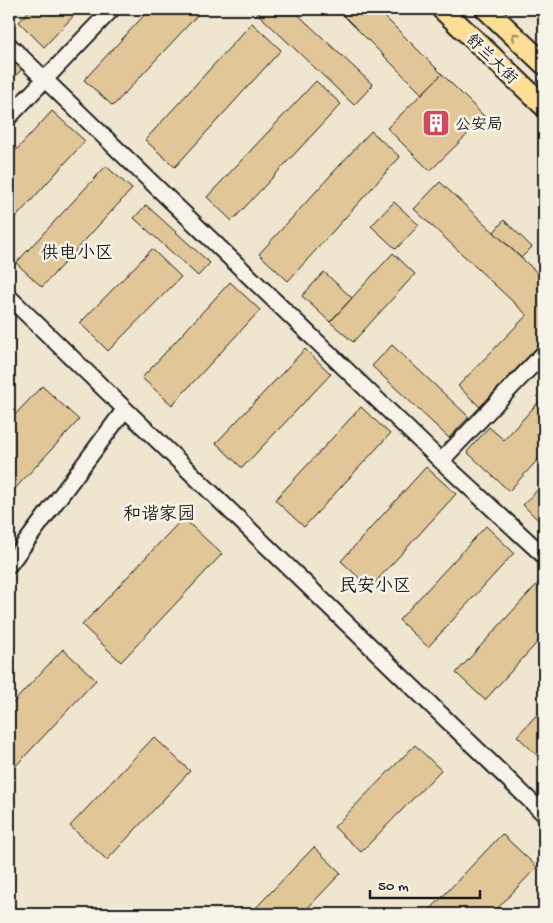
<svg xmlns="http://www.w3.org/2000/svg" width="553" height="923" viewBox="0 0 553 923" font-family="'Gochi Hand','LXGW WenKai TC',sans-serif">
	<rect width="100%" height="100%" fill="#f0e6d0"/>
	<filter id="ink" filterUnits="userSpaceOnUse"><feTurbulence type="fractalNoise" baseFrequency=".02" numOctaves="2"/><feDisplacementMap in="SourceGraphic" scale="10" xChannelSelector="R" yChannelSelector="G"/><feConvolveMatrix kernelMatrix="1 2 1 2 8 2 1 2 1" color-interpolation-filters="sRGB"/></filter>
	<g filter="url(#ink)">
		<path fill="#e1c797" stroke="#1c1c1c" d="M31,9h49l-36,38 -25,-25z
			M150,9h53l-90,97 -29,-26z
			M263,9h29l81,76 -19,20 -96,-91z
			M337,9h40l65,65 -20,20z
			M252,23l29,27 -106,117 -30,-27z
			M9,57l13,12 -13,14z
			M442,74l43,43 -55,54 -43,-43z
			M316,81l25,23 -109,117 -25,-24z
			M52,111l33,30 -76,84v-67z
			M371,131l29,26 -112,124 -29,-27z
			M106,166l26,23 -90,98 -26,-24z
			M440,182l104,97v61l-64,67 -22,-21 69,-71 -113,-106z
			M394,202l25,23 -23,24 -25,-23z
			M146,205l64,58 -12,13 -64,-58z
			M504,220l28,27 -11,11 -27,-26z
			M152,249l29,28 -73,74 -28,-28z
			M393,253l22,21 -62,68 -23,-20z
			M324,272l28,26 -22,24 -28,-26z
			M230,282l30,28 -88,95 -30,-27z
			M392,345l77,72 -20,21 -77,-72z
			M305,349l26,25 -89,94 -26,-25z
			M42,386l37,34 -70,75v-74z
			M544,396v57l-35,38 -42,-39 22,-25 15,13z
			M361,407l29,27 -86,93 -29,-27z
			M426,467l30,27 -86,94 -29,-27z
			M544,483v43l-21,-21z
			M183,518l39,36 -101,108 -39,-37z
			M486,526l28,27 -86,94 -29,-27z
			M540,581l4,4v50l-59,65 -29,-27z
			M63,649l33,31 -85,91 -2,-2v-62z
			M544,707v55l-27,-26z
			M154,737l36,34 -83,89 -37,-34z
			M415,745l26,25 -80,82 -27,-25z
			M502,834l35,33 -45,47h-66z
			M314,847l27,26 -39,41h-52z"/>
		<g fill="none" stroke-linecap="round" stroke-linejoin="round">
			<defs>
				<path id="minor" d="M9,45l432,416 103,95
					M9,117l103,-108
					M9,297l535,517
					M441,461l103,-108
					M9,565l116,-156"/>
				<path id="major" d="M442,9l102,97
					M486,9l58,55"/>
			</defs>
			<use href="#minor" stroke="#1c1c1c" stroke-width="19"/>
			<use href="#major" stroke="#1c1c1c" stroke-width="24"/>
			<use href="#minor" stroke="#f7f3e8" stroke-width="15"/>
			<use href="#major" stroke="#fdde96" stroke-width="20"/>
		</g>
		<defs><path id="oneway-chevron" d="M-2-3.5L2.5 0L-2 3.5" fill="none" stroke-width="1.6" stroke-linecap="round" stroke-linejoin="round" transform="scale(1.25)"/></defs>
		<use stroke="#98875f" href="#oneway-chevron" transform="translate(515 36) rotate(-136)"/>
	</g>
	<defs>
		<symbol id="building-square" viewBox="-11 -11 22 22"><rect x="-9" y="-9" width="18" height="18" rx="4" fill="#d1495b" stroke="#f7f3e8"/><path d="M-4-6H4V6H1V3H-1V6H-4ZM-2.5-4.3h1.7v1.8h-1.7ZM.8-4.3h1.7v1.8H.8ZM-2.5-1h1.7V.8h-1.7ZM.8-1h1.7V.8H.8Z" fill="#fff"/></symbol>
	</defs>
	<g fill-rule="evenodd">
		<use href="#building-square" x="420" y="107" width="32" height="32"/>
	</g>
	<g text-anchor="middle" stroke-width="5" stroke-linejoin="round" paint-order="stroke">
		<g font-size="16" fill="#1c1c1c" stroke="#f7f3e8">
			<text transform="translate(493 58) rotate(44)" y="6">舒兰大街</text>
		</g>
		<g font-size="16" fill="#1c1c1c" stroke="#f7f3e8" text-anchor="start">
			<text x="455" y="129">公安局</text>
		</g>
		<g font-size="18" fill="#1c1c1c" stroke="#f7f3e8">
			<text x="77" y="258">供电小区</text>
			<text x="159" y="519">和谐家园</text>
			<text x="375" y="591">民安小区</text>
		</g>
	</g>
	<rect width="553" height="923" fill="none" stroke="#f7f3e8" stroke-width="30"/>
	<rect x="15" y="15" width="523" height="893" fill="none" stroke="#1c1c1c" stroke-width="2" filter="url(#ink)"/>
	<path d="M370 890v8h110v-8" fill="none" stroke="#1c1c1c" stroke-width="2.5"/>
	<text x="378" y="890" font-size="15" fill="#1c1c1c" stroke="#f7f3e8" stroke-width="4" paint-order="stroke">50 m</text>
</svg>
